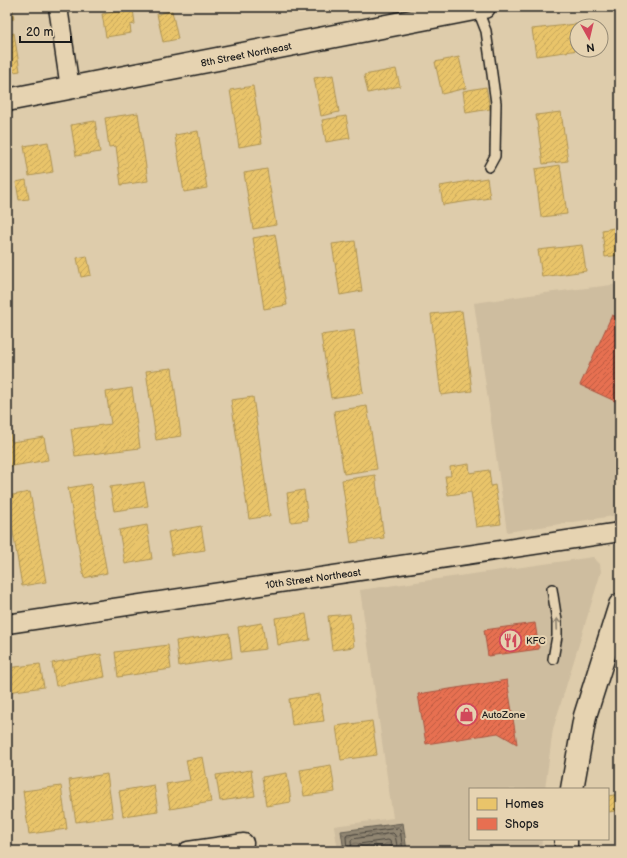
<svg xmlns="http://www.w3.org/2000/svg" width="627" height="858" viewBox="0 0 627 858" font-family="'Balsamiq Sans',sans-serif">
	<defs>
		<pattern id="water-waves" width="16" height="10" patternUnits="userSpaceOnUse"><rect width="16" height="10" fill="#918672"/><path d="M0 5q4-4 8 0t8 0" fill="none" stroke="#766d5d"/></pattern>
		<pattern id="homes-hatch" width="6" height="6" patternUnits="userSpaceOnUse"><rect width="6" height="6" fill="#e9c46a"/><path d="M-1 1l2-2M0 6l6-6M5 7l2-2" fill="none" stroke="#c7a85b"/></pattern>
		<pattern id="shops-hatch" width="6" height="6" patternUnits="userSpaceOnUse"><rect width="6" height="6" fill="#e76f51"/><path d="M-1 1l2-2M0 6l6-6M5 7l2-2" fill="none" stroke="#ba5a42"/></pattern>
	</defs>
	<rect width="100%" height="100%" fill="#deccab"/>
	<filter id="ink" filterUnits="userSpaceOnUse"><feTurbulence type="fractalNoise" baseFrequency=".025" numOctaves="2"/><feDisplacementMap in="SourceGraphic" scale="8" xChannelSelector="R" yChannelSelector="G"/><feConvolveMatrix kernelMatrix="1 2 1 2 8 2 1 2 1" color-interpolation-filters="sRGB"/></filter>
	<g filter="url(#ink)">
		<path fill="#cebd9f" d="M620,284v231l-113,17 -33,-229 63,-9z
			M593,557l7,7 1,8 -48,157 -8,60h-75v50h72l-1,12h-203l-4,-25 59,-8 -33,-228z"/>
		<path fill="url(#water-waves)" stroke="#625c50" d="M403,823l4,28h-63l-3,-20z"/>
		<path fill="url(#homes-hatch)" stroke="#ac9253" d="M7,7h5l2,12 -7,1z
			M133,9l2,15 -5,1 1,8 -25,4 -4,-23z
			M172,11l6,28 -15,3 -6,-28z
			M576,24l1,9v17h2l-43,6 -4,-27z
			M14,33l6,38 -13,2v-38z
			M459,57l7,31 -24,6 -7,-32z
			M396,69l4,17 -32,7 -4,-18z
			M333,75l6,37 -18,4 -7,-38z
			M253,86l9,57 -23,4 -9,-57z
			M486,87l4,22 -24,4 -3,-22z
			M561,112l7,49 -25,3 -7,-49z
			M138,113l10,68 -27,4 -5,-39 -7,1 -4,-29z
			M346,116l4,22 -24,4 -4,-22z
			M95,121l5,31 -24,4 -5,-31z
			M198,131l9,57 -23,4 -9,-57z
			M48,142l5,30 -24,4 -5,-30z
			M560,165l7,49 -26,3 -6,-48z
			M267,169l9,56 -23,4 -9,-56z
			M487,178l3,20 -47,7 -3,-19z
			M26,180l3,19 -10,1 -3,-18z
			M620,227v28l-15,2 -3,-27z
			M275,234l12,71 -23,4 -11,-71z
			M355,241l7,50 -22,4 -8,-51z
			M582,245l4,26 -44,6 -4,-27z
			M87,256l4,19 -10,2 -4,-19z
			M462,311l10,80 -31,4 -10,-81z
			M354,330l9,63 -32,5 -10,-63z
			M172,368l9,68 -25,4 -10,-69z
			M132,388l8,60 -65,8 -4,-27 40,-5 -5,-32z
			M253,397l17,119 -21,3 -18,-119z
			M367,406l10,63 -33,5 -10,-63z
			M7,412l5,30 32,-5 4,23 -41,7z
			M469,464l1,9 19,-3 2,16 4,-1 6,39 -25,3 -5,-35 -23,3 -3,-19h6l-1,-9z
			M375,475l9,63 -33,5 -9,-63z
			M144,482l4,24 -34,5 -4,-24z
			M91,484l16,89 -23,5 -16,-90z
			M304,490l4,30 -17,2 -4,-29z
			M30,492l16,90 -24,4 -15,-90z
			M147,525l5,34 -27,5 -6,-34z
			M201,526l4,24 -33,5 -4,-23z
			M306,614l4,26 -32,5 -3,-27z
			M350,614l4,33 -22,3 -4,-34z
			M262,623l4,26 -25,3 -3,-25z
			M229,633l3,25 -53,8 -3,-25z
			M168,645l3,24 -53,8 -3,-25z
			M101,654l4,23 -49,9 -4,-23z
			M40,664l4,23 -37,5v-24z
			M320,694l4,27 -32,4 -3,-26z
			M372,721l5,34 -36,5 -5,-34z
			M203,757l8,45 -41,7 -4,-25 24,-4 -4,-20z
			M331,765l4,27 -31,4 -4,-26z
			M251,770l4,26 -35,5 -4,-26z
			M287,773l4,29 -25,4 -4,-29z
			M107,774l6,43 -37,5 -7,-42z
			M154,785l4,26 -35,5 -4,-25z
			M61,786l6,43 -38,5 -6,-43z
			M620,794v16l-11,2 -1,-8v-8z"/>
		<path fill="url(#shops-hatch)" stroke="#aa5641" d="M612,315l8,3v76l-3,8 -37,-17z
			M535,623l4,26 -51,7 -4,-26z
			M507,680l10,64 -19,-11 -72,11 -8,-50z"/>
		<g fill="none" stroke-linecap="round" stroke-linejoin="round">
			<path stroke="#4b463e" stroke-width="1" d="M347,851l-1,-14 1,-2 51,-7 2,1 3,22
				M352,851l-1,-10 1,-2 41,-6 2,2 3,16
				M358,851v-5l1,-2 29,-4 2,1 2,10"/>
			<defs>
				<path id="lane" d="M477,8l9,23 10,72 -1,53 -6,11
					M552,589l5,32v15l-4,23"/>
				<path id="street" d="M58,7l12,81
					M7,624l613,-92
					M188,851l56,-8"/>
				<path id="secondary" d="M7,100l477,-93
					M572,789l13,-73 35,-111
					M566,851v-12"/>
			</defs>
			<use href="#lane" stroke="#1c1c1c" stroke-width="12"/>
			<use href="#street" stroke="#1c1c1c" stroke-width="21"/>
			<use href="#secondary" stroke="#1c1c1c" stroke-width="25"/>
			<use href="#lane" stroke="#e6d3b1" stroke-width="9"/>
			<use href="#street" stroke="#e6d3b1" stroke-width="18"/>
			<use href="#secondary" stroke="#e6d3b1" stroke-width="22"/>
		</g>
		<defs><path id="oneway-shaft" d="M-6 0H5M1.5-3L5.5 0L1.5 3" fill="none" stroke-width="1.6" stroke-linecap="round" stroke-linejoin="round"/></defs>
		<use stroke="#8b816e" href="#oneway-shaft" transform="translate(557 624) rotate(-92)"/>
	</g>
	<defs>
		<symbol id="restaurant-ring" viewBox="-11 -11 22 22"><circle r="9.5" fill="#e6d3b1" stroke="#d1495b" stroke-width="1.5"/><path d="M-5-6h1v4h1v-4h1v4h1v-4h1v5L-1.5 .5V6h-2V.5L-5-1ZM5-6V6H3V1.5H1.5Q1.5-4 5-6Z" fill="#d1495b"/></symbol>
		<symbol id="shop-ring" viewBox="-11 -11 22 22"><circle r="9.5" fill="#e6d3b1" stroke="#d1495b" stroke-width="1.5"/><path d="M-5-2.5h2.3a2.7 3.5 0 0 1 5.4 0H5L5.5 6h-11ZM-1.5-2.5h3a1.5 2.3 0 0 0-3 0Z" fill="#d1495b"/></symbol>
	</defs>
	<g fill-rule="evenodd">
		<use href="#restaurant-ring" x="498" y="628" width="25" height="25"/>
		<use href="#shop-ring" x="454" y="702" width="25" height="25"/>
	</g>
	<g text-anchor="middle" stroke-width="4" stroke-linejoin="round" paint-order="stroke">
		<g font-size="10" fill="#1c1c1c" stroke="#e6d3b1">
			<text transform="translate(246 54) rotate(-11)" y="4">8th Street Northeast</text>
			<text transform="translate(313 578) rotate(-8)" y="4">10th Street Northeast</text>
		</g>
		<g font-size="10" fill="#1c1c1c" stroke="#e6d3b1" text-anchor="start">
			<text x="526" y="644">KFC</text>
			<text x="482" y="718">AutoZone</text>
		</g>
	</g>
	<rect width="627" height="858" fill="none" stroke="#e6d3b1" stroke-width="24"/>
	<rect x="12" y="12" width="603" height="834" fill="none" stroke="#1c1c1c" stroke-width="1.5" filter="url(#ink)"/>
	<rect x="469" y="788" width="140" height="52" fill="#e6d3b1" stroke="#958a75"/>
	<rect x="477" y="798" width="20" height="12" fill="#e9c46a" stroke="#958a75"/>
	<text x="505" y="808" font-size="12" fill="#1c1c1c">Homes</text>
	<rect x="477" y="818" width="20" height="12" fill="#e76f51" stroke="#958a75"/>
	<text x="505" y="828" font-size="12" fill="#1c1c1c">Shops</text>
	<g transform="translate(589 38) rotate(172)"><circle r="19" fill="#e6d3b1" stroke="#958a75"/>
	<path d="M0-3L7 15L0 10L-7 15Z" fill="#d1495b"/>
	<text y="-6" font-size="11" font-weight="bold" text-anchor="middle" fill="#1c1c1c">N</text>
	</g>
	<path d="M20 36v6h51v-6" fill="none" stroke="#1c1c1c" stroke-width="2"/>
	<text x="26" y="36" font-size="12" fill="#1c1c1c" stroke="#e6d3b1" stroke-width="3" paint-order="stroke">20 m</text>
</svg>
